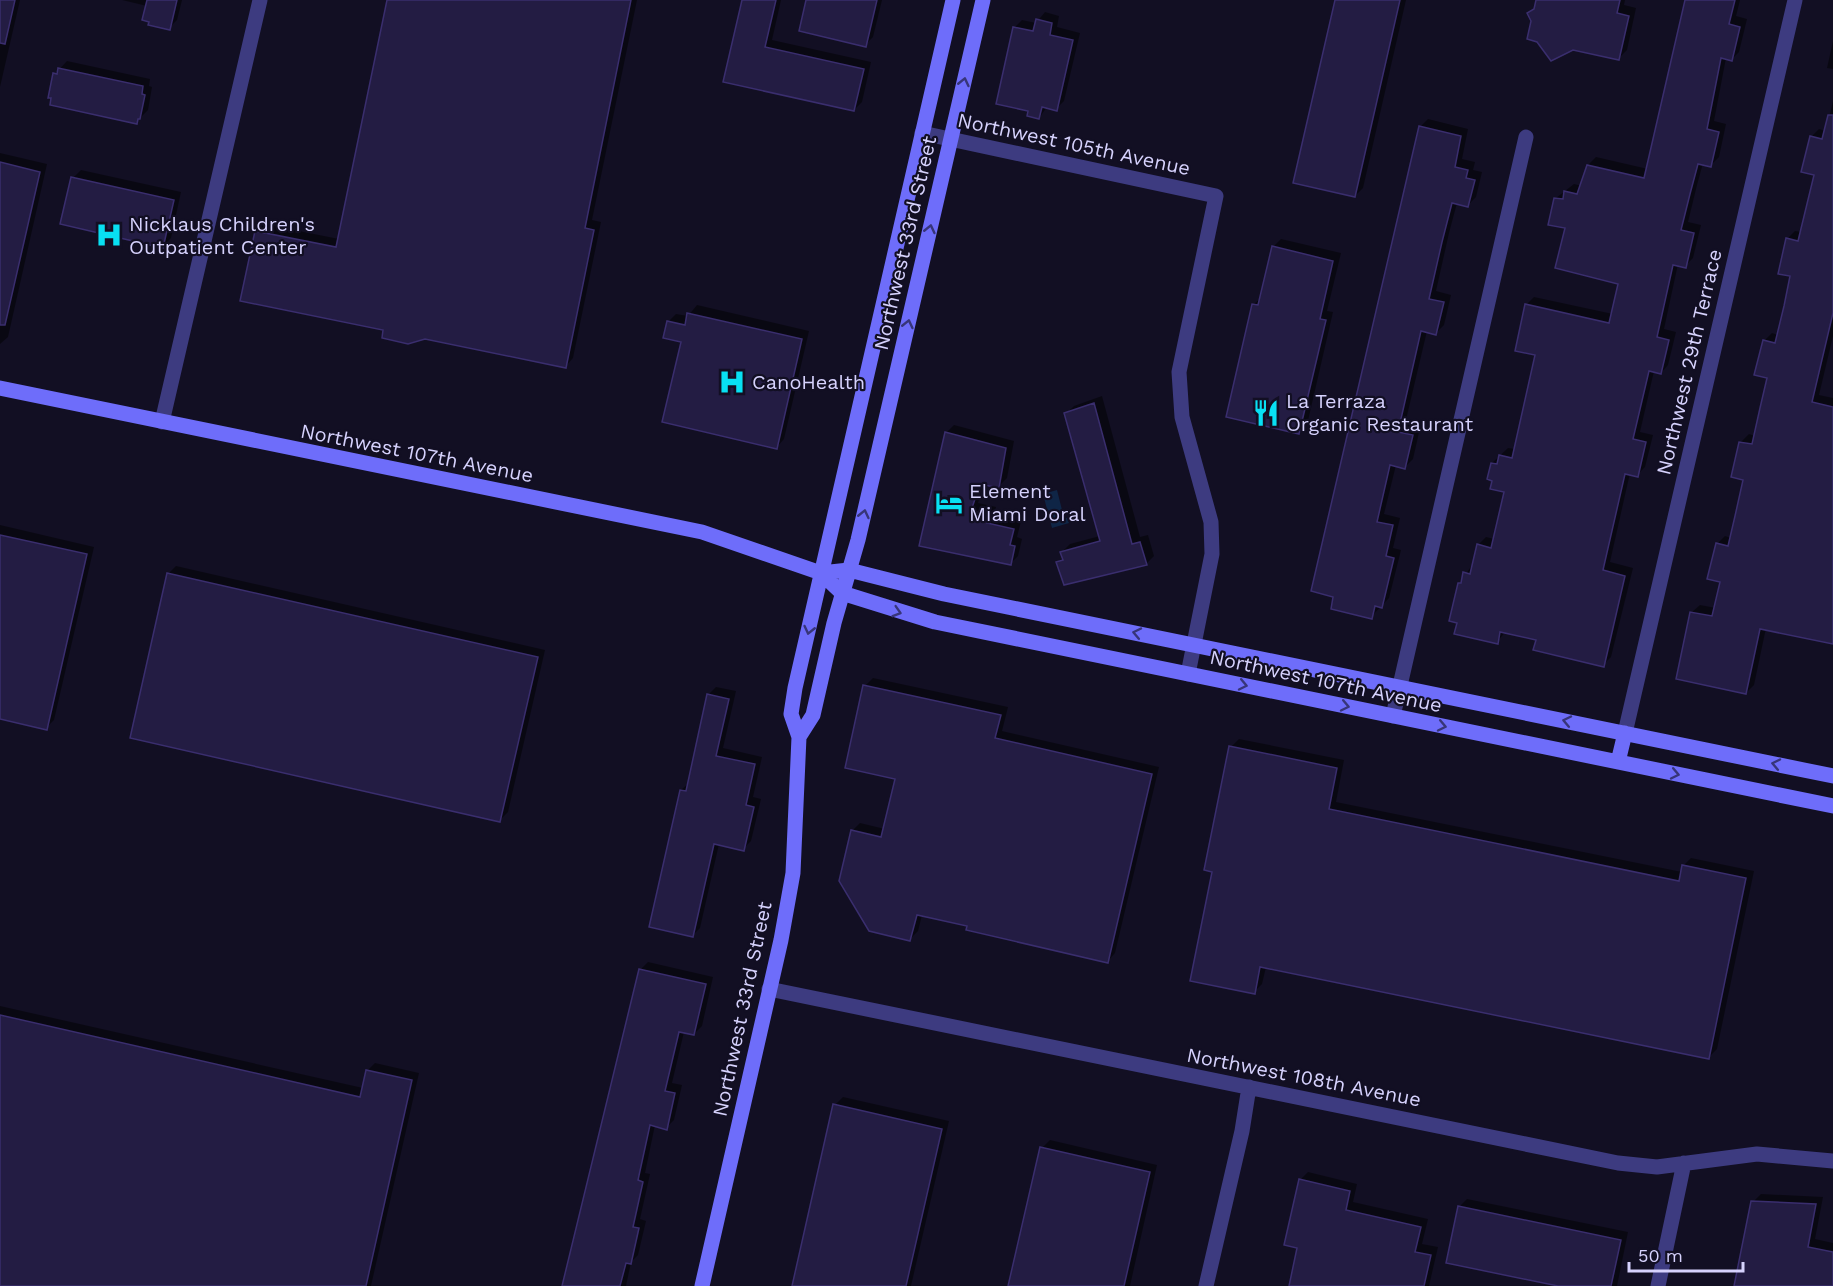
<svg xmlns="http://www.w3.org/2000/svg" width="1833" height="1286" viewBox="0 0 1833 1286" font-family="'Work Sans',sans-serif">
	<rect width="100%" height="100%" fill="#120f23"/>
	<path fill="#0f2546" d="M1057,490l7,28h3l2,5 -17,5 -9,-34z"/>
	<path fill="#0007" d="M0,0h20l-20,87z
		M122,0h60l-5,20 -8,8 -22,-22z
		M389,0h248l-45,220 9,2 -28,136 -7,8 -181,-37 -129,-97 8,-8 75,15z
		M743,0h38l-9,40 99,22 -9,40 -8,8 -129,-29z
		M808,0h74l-9,37 -8,8z
		M1336,0h70l-43,188 -8,8z
		M1547,0h78l-1,5 12,3 -9,42 -8,8 -86,-38 -4,-7z
		M1686,0h54l-4,16 11,3 -8,33 -8,8 -5,-2 -12,63 12,3 -7,33 -8,8 -8,-2 -6,22 -9,37 13,3 -8,33 -8,8 -7,-2 -14,65 12,3 -8,33 -7,8 -7,-2 -14,61 13,3 -8,32 -8,8 -7,-2 -20,89 23,6 -22,89 -8,8 -65,-26 -32,-8 -9,11 -38,-21 1,-38 12,-18 6,-20 8,-8 8,2 12,-48 -14,-28 16,-15 7,1 22,-95 -11,-49 8,-8 79,17 7,-32 -54,-55 -10,-29 18,-14 8,2 6,-21 8,-8 52,12z
		M1045,12l14,4 -2,11 23,6 -16,68 -8,8 -9,-2 -8,11 -25,-90 8,-8 14,3z
		M1833,41v28l-6,-1z
		M67,61l83,18 -1,7 3,1 -4,23 -12,12 -81,-48z
		M1833,101v235l-14,59 14,3v244l-67,-14 -12,57 -8,8 -54,-81 8,-7 16,3 6,-27 -5,-37 8,-8 6,2 14,-59 -4,-37 8,-8 6,2 13,-59 -4,-36 8,-8 6,2 14,-60 -5,-36 8,-8 7,1 14,-58 -5,-37 8,-8 7,2z
		M1428,119l40,10 -6,30 13,3 -2,8 9,2 -6,25 -8,8 -11,-2 -8,30 -13,58 15,4 -7,30 -8,8 -9,-2 -22,93 15,4 -7,31 -8,8 -9,-2 -12,49 16,4 -7,30 8,2 -12,48 -18,19 -39,-9 88,-481z
		M0,153l47,11 -39,173 -8,7z
		M81,170l100,22 -10,46 -8,8 -90,-68z
		M1281,239l60,14 -14,58 6,1 -26,113 -8,8 -45,-129 8,-7 11,-50z
		M697,305l112,26 -25,108 -7,8 -109,-125 8,-8 12,2z
		M1102,396l38,141 8,-2 6,21 -8,8 -88,-2 5,-5 -1,-5 8,-8 30,-8 -34,-122 8,-8z
		M954,425l60,16 -7,37 -8,8 -15,-3 -6,20 18,4 -2,8 27,6 -4,16 5,2 -4,17 -8,8 -89,-20 25,-111z
		M0,525l94,22 -40,173 -8,8 -46,-11z
		M176,566l369,84 -37,162 -8,8 -332,-246z
		M873,678l135,29 -6,24 157,36 -44,186 -7,8 -186,-46 -4,16 -8,8 -58,-108 8,-8 25,6 11,-51 -31,-92z
		M716,687l20,4 -13,57 39,9 -9,40 8,2 -10,42 -8,8 -24,-5 -19,84 -8,8 -11,-146 8,-7 19,-88z
		M1239,739l105,21 -8,42 346,70 1,-6 8,-8 63,13 -37,178 -8,8 -443,-90 -4,17 -8,8 -40,-121 17,-124z
		M648,962l65,15 -11,49 -8,8 -10,-2 -12,51 10,2 -8,35 -8,8 -11,-3 -10,48 5,1 -10,45 6,2 -8,34 -7,7 -5,24h-62l76,-316z
		M0,1006l363,82 4,-17 8,-8 44,10 -48,213h-371z
		M843,1097l106,24 -38,165h-118l42,-181z
		M1050,1140l107,25 -27,121h-120l32,-138z
		M1308,1172l49,12 -4,18 75,17 -6,25 16,3 -9,39h-139l9,-39 1,-67z
		M1761,1194l62,3 -8,42 18,4v43h-97l17,-84z
		M1467,1199l161,33 -11,54h-51l-107,-79z"/>
	<path fill="#231c43" stroke="#3a2e6e" stroke-width="1.5" d="M0,0h15l-10,44 -5,-1z
		M147,0h30l-7,30 -22,-5 1,-3 -7,-2z
		M387,0h244l-46,228 9,2 -28,138 -141,-29 -17,5 -26,-6 1,-8 -143,-29 15,-70 81,16z
		M742,0h34l-11,47 99,22 -10,42 -131,-29z
		M806,0h71l-11,47 -67,-16z
		M1335,0h65l-45,197 -62,-14z
		M1536,0h84l-3,13 12,3 -10,44 -46,-10 -22,11 -14,-19 -10,-3 4,-18 -4,-8 7,-4z
		M1685,0h50l-6,24 11,3 -8,34 -11,-3 -14,71 12,3 -8,35 -13,-3 -8,30 -9,36 13,3 -8,35 -13,-3 -16,72 12,3 -8,34 -12,-3 -16,68 13,3 -8,35 -13,-3 -22,96 22,6 -21,91 -71,-17 3,-10 -36,-8 -2,12 -44,-10 3,-11 -8,-2 9,-38h3l2,-11 7,2 7,-30 14,4 13,-56 -14,-3 2,-8 -5,-2 4,-16 6,1 2,-9 13,3 23,-103 -20,-4 10,-47 84,19 9,-39 -63,-16 10,-40 -17,-3 6,-27 9,1 1,-8 13,3 10,-29 57,13z
		M1036,19l16,4 -2,12 23,5 -16,71 -15,-4 -3,12 -12,-3 1,-5 -32,-7 17,-77 20,4z
		M58,68l85,18 -1,8 3,1 -5,24h-2l-1,5 -87,-19 1,-7h-3l5,-25 4,1z
		M1828,115h5v198l-21,89 21,5v237l-73,-15 -14,65 -70,-15 14,-67 22,4 8,-34 -13,-3 9,-36 12,3 7,-30 8,-36 -12,-3 8,-35 13,2 8,-36 7,-30 -13,-3 9,-35 12,3 9,-37 6,-30 -12,-2 8,-36 12,3 16,-66 -13,-3 9,-36 12,3z
		M1419,126l42,10 -6,31 13,3 -2,8 9,2 -7,27 -16,-4 -10,39 -13,57 15,3 -8,33 -15,-4 -23,101 15,3 -8,34 -15,-4 -13,57 16,3 -7,31 8,2 -12,50 -7,-2 -3,13 -41,-10 2,-12 -22,-6z
		M0,162l40,10 -35,153h-5z
		M71,177l103,23 -11,48 -103,-24z
		M1272,246l61,15 -13,58 6,1 -27,114 -73,-17 26,-113 6,1z
		M687,313l115,26 -25,110 -115,-27 19,-80 -18,-4 4,-17 18,4z
		M1094,403l38,141 8,-2 7,23 -83,20 -8,-23 7,-2 -3,-8 40,-11 -36,-128z
		M945,432l61,16 -7,40 -19,-4 -9,27 18,4 -2,8 27,6 -4,16 5,1 -4,19 -92,-19z
		M0,535l87,19 -40,176 -47,-11z
		M167,573l371,84 -38,165 -370,-84z
		M863,685l138,30 -6,23 157,36 -44,189 -142,-33 1,-4 -50,-11 -7,26 -41,-10 -30,-50 12,-51 30,7 14,-58 -50,-11z
		M707,694l22,5 -13,57 39,8 -9,41 8,2 -10,44 -30,-7 -21,93 -44,-10 31,-137 6,1z
		M1229,746l108,22 -8,41 350,72 3,-16 64,13 -37,181 -449,-92 -5,27 -65,-13 22,-109 -8,-2z
		M639,969l67,15 -12,51 -15,-3 -14,59 10,2 -8,37 -17,-5 -12,55 5,2 -10,45 6,1 -8,36 -5,-1 -6,23h-58z
		M0,1015l360,82 6,-27 46,10 -46,206h-366z
		M833,1104l109,25 -36,157h-114z
		M1040,1147l110,25 -26,114h-116z
		M1299,1179l51,12 -4,19 75,17 -6,25 16,3 -7,31h-135l8,-38 -13,-3z
		M1751,1201l65,3 -8,43 25,5v34h-99z
		M1458,1206l163,34 -10,46h-53l-112,-23z"/>
	<g fill="none" stroke-linecap="round" stroke-linejoin="round">
		<path stroke="#3d3b80" stroke-width="15" d="M922,133l294,63 -37,176 3,45 29,105 1,32 -24,120
			M162,422l98,-422
			M1393,716l133,-579
			M1625,733l170,-733
			M769,989l849,174 39,4 100,-13 76,7
			M1206,1286l36,-155 7,-44
			M1658,1286l26,-123"/>
		<path stroke="#6e6dfa" stroke-width="15" d="M0,388l702,144 119,41 21,20 93,29 898,184
			M821,573l28,-3 95,24 889,182
			M799,737l14,-22 21,-92 24,-83 125,-540
			M1618,762l7,-29
			M702,1286l79,-346 12,-67 6,-136 -8,-23 4,-26 158,-688"/>
	</g>
	<defs><path id="oneway-chevron" d="M-2-3.5L2.5 0L-2 3.5" fill="none" stroke-width="1.6" stroke-linecap="round" stroke-linejoin="round" transform="scale(1.5)"/></defs>
	<g stroke="#373579">
		<use href="#oneway-chevron" transform="translate(964 82) rotate(-77)"/>
		<use href="#oneway-chevron" transform="translate(930 229) rotate(-77)"/>
		<use href="#oneway-chevron" transform="translate(908 324) rotate(-77)"/>
		<use href="#oneway-chevron" transform="translate(864 514) rotate(-77)"/>
		<use href="#oneway-chevron" transform="translate(897 612) rotate(17)"/>
		<use href="#oneway-chevron" transform="translate(809 630) rotate(103)"/>
		<use href="#oneway-chevron" transform="translate(1137 633) rotate(-168)"/>
		<use href="#oneway-chevron" transform="translate(1243 685) rotate(12)"/>
		<use href="#oneway-chevron" transform="translate(1345 706) rotate(12)"/>
		<use href="#oneway-chevron" transform="translate(1567 721) rotate(-168)"/>
		<use href="#oneway-chevron" transform="translate(1442 726) rotate(12)"/>
		<use href="#oneway-chevron" transform="translate(1776 764) rotate(-168)"/>
		<use href="#oneway-chevron" transform="translate(1675 774) rotate(12)"/>
	</g>
	<defs>
		<symbol id="hospital-bare" viewBox="-9 -9 18 18"><path d="M-5-5h3v3.5h4V-5h3V5h-3V1.5h-4V5h-3Z" fill="#08e0f3" stroke="#120f23" stroke-width="2.5" paint-order="stroke"/></symbol>
		<symbol id="restaurant-bare" viewBox="-9 -9 18 18"><path d="M-5-6h1v4h1v-4h1v4h1v-4h1v5L-1.5 .5V6h-2V.5L-5-1ZM5-6V6H3V1.5H1.5Q1.5-4 5-6Z" fill="#08e0f3" stroke="#120f23" stroke-width="2.5" paint-order="stroke"/></symbol>
		<symbol id="hotel-bare" viewBox="-9 -9 18 18"><path d="M-6-4.5h1.5V1H6V5H4.5V3h-9V5H-6ZM-4 0a1.8 1.8 0 1 1 3.6 0ZM.5 0V-2.5h3Q6-2.5 6 0Z" fill="#08e0f3" stroke="#120f23" stroke-width="2.5" paint-order="stroke"/></symbol>
	</defs>
	<g fill-rule="evenodd">
		<use href="#hospital-bare" x="90" y="216" width="38" height="38"/>
		<use href="#hospital-bare" x="713" y="363" width="38" height="38"/>
		<use href="#restaurant-bare" x="1247" y="394" width="38" height="38"/>
		<use href="#hotel-bare" x="930" y="484" width="38" height="38"/>
	</g>
	<g text-anchor="middle" stroke-width="4.5" stroke-linejoin="round" paint-order="stroke">
		<g font-size="20" fill="#d6d2fd" stroke="#120f23">
			<text transform="translate(1074 144) rotate(12)" y="7">Northwest 105th Avenue</text>
			<text transform="translate(905 243) rotate(-77)" y="7">Northwest 33rd Street</text>
			<text transform="translate(1689 362) rotate(-77)" y="7">Northwest 29th Terrace</text>
			<text transform="translate(417 453) rotate(11)" y="7">Northwest 107th Avenue</text>
			<text transform="translate(1326 681) rotate(12)" y="7">Northwest 107th Avenue</text>
			<text transform="translate(742 1009) rotate(-78)" y="7">Northwest 33rd Street</text>
			<text transform="translate(1304 1077) rotate(11)" y="7">Northwest 108th Avenue</text>
		</g>
		<g font-size="20" fill="#d6d2fd" stroke="#120f23" text-anchor="start">
			<text x="129" y="231">Nicklaus Children's<tspan x="129" dy="23">Outpatient Center</tspan></text>
			<text x="752" y="389">CanoHealth</text>
			<text x="1286" y="408">La Terraza<tspan x="1286" dy="23">Organic Restaurant</tspan></text>
			<text x="969" y="498">Element<tspan x="969" dy="23">Miami Doral</tspan></text>
		</g>
	</g>
	<path d="M1629 1262v9h114v-9" fill="none" stroke="#d6d2fd" stroke-width="3"/>
	<text x="1638" y="1262" font-size="18" fill="#d6d2fd" stroke="#120f23" stroke-width="4.5" paint-order="stroke">50 m</text>
</svg>
